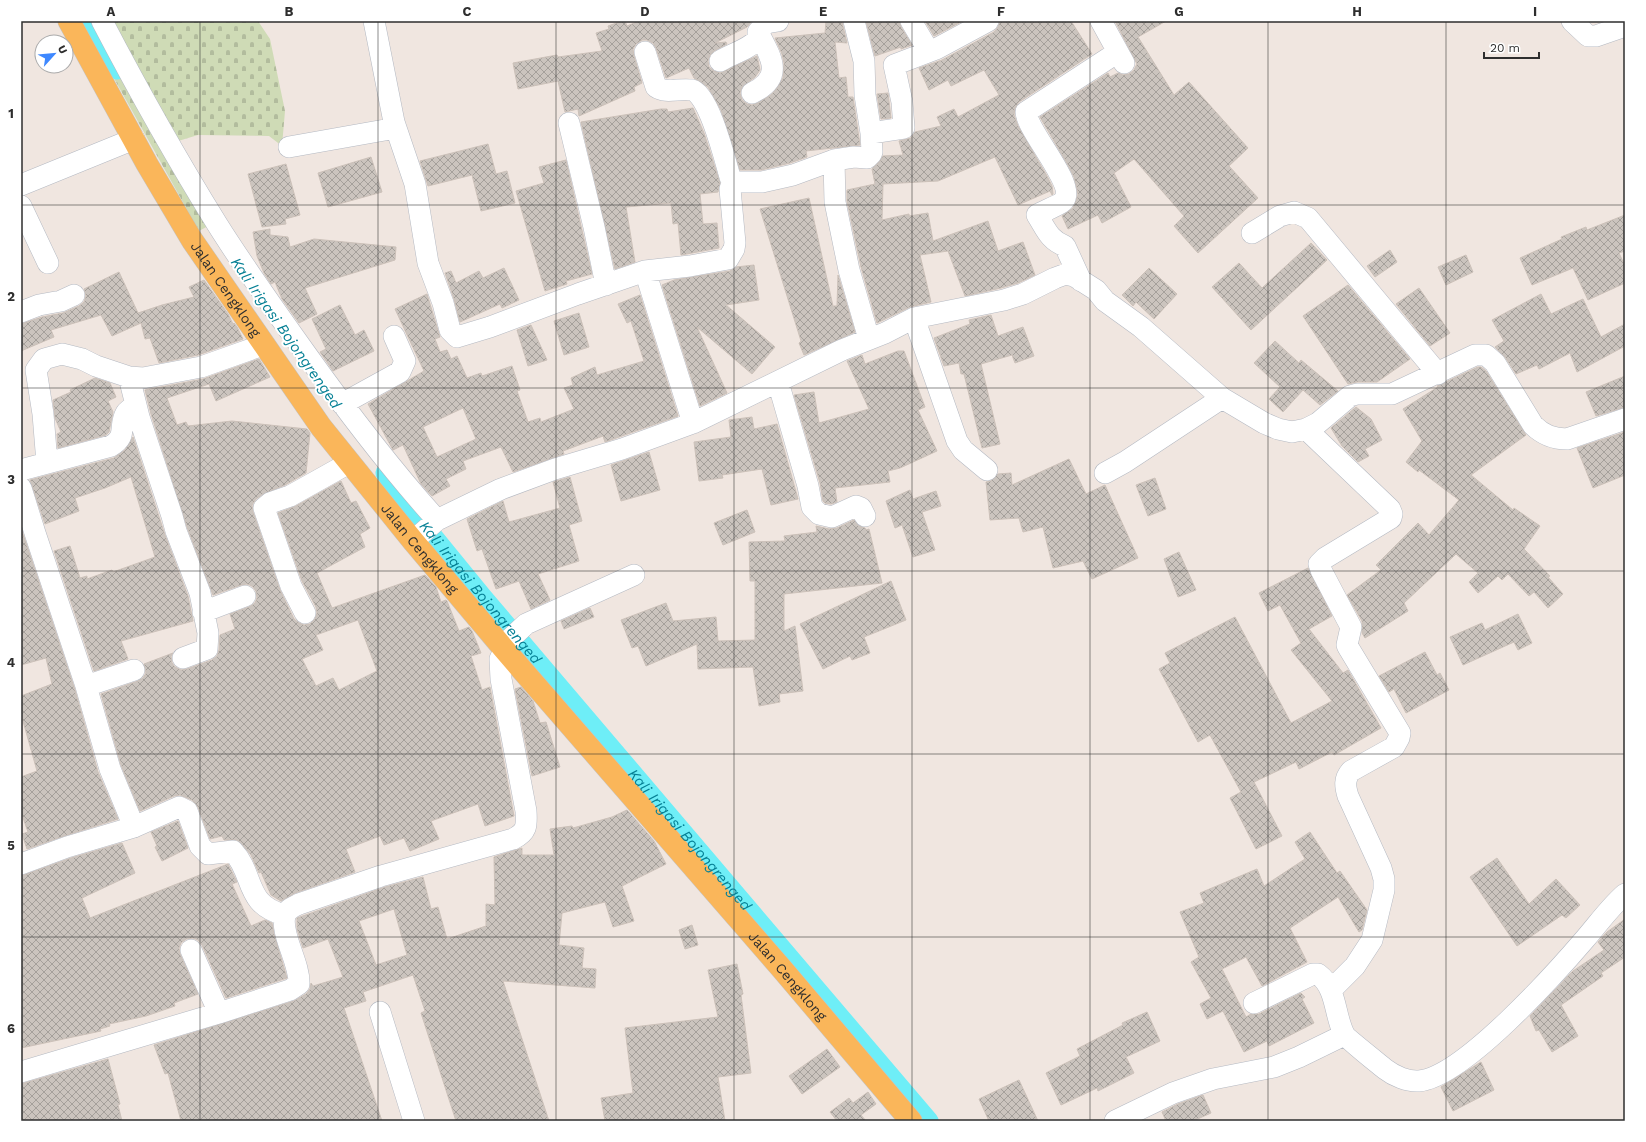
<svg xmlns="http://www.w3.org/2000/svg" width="1646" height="1142" viewBox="0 0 1646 1142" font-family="'Work Sans',sans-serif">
	<defs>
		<pattern id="cemetery-stones" width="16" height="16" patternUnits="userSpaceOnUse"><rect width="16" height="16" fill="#cfdbb6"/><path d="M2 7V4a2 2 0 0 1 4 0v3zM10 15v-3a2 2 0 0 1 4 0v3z" fill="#b2bc9d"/></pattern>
		<pattern id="building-cross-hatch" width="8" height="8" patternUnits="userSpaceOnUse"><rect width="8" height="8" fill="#cbc4be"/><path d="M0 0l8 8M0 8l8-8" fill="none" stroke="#a5a09b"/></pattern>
	</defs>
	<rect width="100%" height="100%" fill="#f0e6e0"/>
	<path fill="url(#cemetery-stones)" d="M82,21h176l12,18 15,72 -3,35 -13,-10 -71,-1 -23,7 44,78 -20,11z"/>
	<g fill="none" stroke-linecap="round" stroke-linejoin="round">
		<g stroke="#6eeef7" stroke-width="19">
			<path d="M88,21l29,49"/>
			<path id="s1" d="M385,473l22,31 76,93 446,524"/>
		</g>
	</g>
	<path fill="url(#building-cross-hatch)" stroke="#ccc1b9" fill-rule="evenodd" d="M622,21h3l2,5 12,-5h113l-5,6 -32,16 11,-1 1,2 -13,7 -4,4 -2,6 1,6 5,4 6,2 37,-17 3,14 -5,7 -13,10 -2,6 2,7 5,4 5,1 6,-2 13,-8 6,-7 6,-10 1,-15 -2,-9 -7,-16 50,-5 1,-12 16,1 5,21 -12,-1 4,36 7,-1 2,20h5l7,48 -54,6 1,6 -17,6 -29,7h-21l-19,-60 -13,-23 -14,-9 -5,-10 -23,10 -10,-30 -3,-5 -6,-3h-5l-6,4 -3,5 1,7 8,27 -8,4 1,4 -56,25 -1,-7 -13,3 -7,-31 -40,8 -5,-26 44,-8 1,2 44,-6 -6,-18 13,-4 -1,-3z
		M866,21h33l2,6 11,18 -11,4v-2l-26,9z
		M925,21h38l-29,15z
		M1000,21h71l21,33 -73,48 -4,6 -1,7 4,11 29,50 5,10 1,8 -1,1 -2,-4 -32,14 -23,-48 -57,24 -55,3 -1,36 27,-6v2l19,-3 5,28 55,-20 10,30 25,-9 12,33 -17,8 -17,5 -36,8 -17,-45 -28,4 11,47 -21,5 -33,16 -16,-56 -14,-66v-11l28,-6 -3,-15 7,-7 4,-6 20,-1 -4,-14 12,-3 4,-6 26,-6 -4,-9 17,-8 4,8 41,-22 -15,-25 -33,16 -3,-6 -19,10 -10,-22 23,-8 52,-28 4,-5z
		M1115,21h51l-28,16 36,58 15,-13 59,66 -19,18 29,32 -60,55 -24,-27 10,-10 -50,-57 -20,14 17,34 -29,16 -4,-8 -30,14 -6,-13 11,-8 5,-13 -1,-6 -3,-12 -6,-12 -28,-48 68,-44 2,4 8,-4 5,2 6,-1 5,-4 3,-6z
		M888,93l3,25 -10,1 -4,-25z
		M693,108l11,25 16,50 -2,9 -18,2 3,30 14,-1 2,25 -38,7 -3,-32 -5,1 -2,-21 -45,4 9,55 -20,7 -34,-147 80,-13h6l1,3z
		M488,144l8,30 11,-3 8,32 -34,8 -9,-36 -44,11 -8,-25z
		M371,157l11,35 -54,15 -10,-34z
		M566,160l26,114 -26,7 1,3 -22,7 -29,-100 28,-8 -5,-16z
		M286,164l14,51 -15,4 1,5 -24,3 -14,-53z
		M809,198l24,108h4l1,-31 17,57 -51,23 -5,-12 2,-2 -41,-132z
		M1625,215v36l-6,2 6,13v17l-37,17 -15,-32 -41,17 -12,-27 42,-19 -1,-2 25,-10 1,3z
		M270,229v6l18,2 2,10 24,-8 82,8 -1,13 -90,28 12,26 -18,9 -17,-24 -7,-17 -4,2 -7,-11 -7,-17 -4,-24z
		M1311,243l16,17 -76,70 -39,-43 27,-24 23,25z
		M1390,250l7,12 -22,15 -8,-11z
		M1466,255l7,17 -27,13 -8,-18z
		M754,265l5,35 -33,5 49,42 -23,27 -55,-47 30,66 -27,13 -38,-121 12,-5 56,-9 6,-4z
		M504,268l15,32 -17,8 -2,-4 -40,18 -6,-23 -9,-26 6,-2 5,12 23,-12 4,7z
		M1149,268l28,26 -23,25 -18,-17 -3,4 -11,-11z
		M119,272l19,41 24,-8 32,-8 -5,-10 15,-7 24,34 5,10 1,-1 3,4 6,12 -45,16 -39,8 -9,-25 -5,1 -4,-16 -29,13 -11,-21 -50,15 3,7 -33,14v-27l21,-7 21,-4 16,-7 5,-4 2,-6 -2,-7z
		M1348,285l62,74 -33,23h-20l-9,2 -45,-68z
		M1419,288l31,45 -20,13 -34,-42z
		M427,294l13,43 -5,2 5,13 7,-2 4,9 6,-3 10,22 14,-5 1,3 30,-10 8,24 -3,1 11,31 12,-4 1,4 33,-13 -10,-21 9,-3 -2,-7 24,-11 2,8 47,-14 -13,-40 -4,2 -9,-19 22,-9 38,121 -73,26 -2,-6 -40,15 1,3 -51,18 -12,-25 -38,14 3,8 -20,10 4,7 -18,10 -11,-12 -18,-39 -10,5 -25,-46 56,-33 -29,-62zM463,408l13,31 -39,18 -14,-30z
		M1541,294l10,20 32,-15 18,38 24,-13v22l-48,26 -7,-19 -31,16 -2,-4 -21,9 -11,-17 -10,-10 9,-6 -12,-21z
		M340,305l15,30 9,-5 10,21 -41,20 -13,-19 6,-3 -14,-30z
		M579,313l10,34 -25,8 -10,-34z
		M991,315l7,21 25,-9 11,29 -19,7 -3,-8 -31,9 19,80 -18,4 -18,-74h-3l-2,-11 -15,3 -10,-28 36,-14 -1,-4z
		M531,325l16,35 -19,6 -11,-36z
		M1275,341l24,22 2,-3 37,31 -18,14 -17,-15 -20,22 -14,-13 11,-12 -26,-24z
		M898,351h6l21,56 -7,3 19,41 -37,17 -12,3 2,11 -55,6 2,14 -6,2 -6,-1 -2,-2 -3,-18 -26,-88 20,-3 5,31 50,-14 -22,-48 15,-6 3,9z
		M259,359l11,18 -54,24 -7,-17 -42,14 10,27 9,-3 2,4 44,-5 75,8 3,4 -4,40 -21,12 -22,9 -7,5 -4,6 1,7 27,78 14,29 5,4 5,2 6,-1 5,-5 2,-6 -1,-6 -14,-26 -24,-68 18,-7 45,-25 10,22 5,-2 14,27 -10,6 5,13 -48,26 15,35 93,-33 11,12 5,15 5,-2 1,1 12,30 10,-4 3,4 9,22 -10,3 11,34 8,-3 24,129 -29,10 -7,-22 -47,17 8,18 -29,12 -6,-13 -20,7 -4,-9 -34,13 9,23 -60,21 -14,8 -10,-6 -10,-23 -2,1 -8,-18 -9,-11 -5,-4h-13l-2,-4 -12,3 -12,-32 -6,-7 -12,-5 -6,1 -34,15 -19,-46 -20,-71 37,-13 5,-3 3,-5 -2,-9 29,-11 -2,3 1,7 3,4 6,3 6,-1 25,-9 5,-4 2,-6 1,-15 15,-6 -5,-15 19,-7 6,-4 2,-5 -1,-7 -4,-5 -5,-2 -6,1 -28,10 -26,-68 -36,-113 -6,-24 58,-11zM358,620l19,51 -38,19 -6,-12 -17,8 -14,-27 21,-9 -7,-15z
		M1478,367h3l5,4 40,64 -55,40 42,35 1,-2 26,18 -16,23 26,27 -2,1 15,17 -15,14 -14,-16 -5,4 -21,-22 -6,6 -4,-4 -20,17 -9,-11 9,-9 -22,-19 -52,49 4,8 -43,27 -3,-5v-12l-15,-26 34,-25 -5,-5 42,-42 11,12 30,-35 -40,-30 -1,2 -12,-10 16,-21 -19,-32 35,-22 -1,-1z
		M1625,376v31l-29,9 -10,-24z
		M95,378l15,5 6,14 -8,4 5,11 -4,20 -3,3 -48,13 -1,-14 4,-2 -6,-14 -2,-18 18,-8 -1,-2z
		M1356,407l15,12 11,21 -17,9 4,7 -11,6 -16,-16 -11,-18z
		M752,417l2,12 23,-5 21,75 -27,6 -9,-36 -40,6 1,3 -24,3 -5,-39 37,-5 -2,-17z
		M1625,432v43l-32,13 -16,-40z
		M133,437l32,98 23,61 5,25 -72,20 7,18 -34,12 -40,-120 16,-5 10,32 7,-2v3l25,-9 1,2 42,-15 -24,-80 -26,11 -30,10 4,13 -34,13 -15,-44 84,-22 11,-8z
		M649,452l11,38 -39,11 -10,-36z
		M1069,459l17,35 19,-9 33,73 -46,21 -9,-18 -30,7 -10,-41 -20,5 -4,-14 -29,2 -4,-38 5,-1 7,-7 13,-1 1,12z
		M570,477l12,44 -13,4 10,36 -41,13 12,26 -19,9 -12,-28 -23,8 -14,-40 -5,2 -10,-32 36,-18 6,21 51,-14 -7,-26z
		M1155,478l11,31 -18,7 -12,-31z
		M910,490l3,9 23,-8 5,15 -19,6 13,38 -22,7 -11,-32 -7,3 -9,-27z
		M747,510l8,22 -32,13 -9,-22z
		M854,520l5,6 6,2 1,2 3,-1 13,54 -98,11v37l11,-5 8,65 -24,3 1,8 -21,4 -6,-39 -55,2 -1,-25 -51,22 -8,-20 -6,2 -11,-28 45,-17 7,18 43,-4 2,24 37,-1v-59h-5l-1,-39 36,-1 -1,-5 33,-4 -1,-6 13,3 8,-1z
		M21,528l54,162 23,82 20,47 -54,17 -37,13 -5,-15 6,-2 -7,-20v-35l16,-6 -16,-57v-18l31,-12 -6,-26 -25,7z
		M1179,552l17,38 -18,7 -14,-38z
		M1308,568l24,48 -23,13 34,44 5,-3 33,58 -47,27 -2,-3 -33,17 -3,-7 -42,20 28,54 -26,13 -26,-51 11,-6 -31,-57 -12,7 -39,-73 11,-6 -5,-10 70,-36 56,106 41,-22 -41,-51 10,-7 -21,-38 -12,6 -9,-18z
		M891,581l15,39 -42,17 6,16 -18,7 -2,-4 -27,13 -23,-45z
		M590,608l4,9 -30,12 -3,-8z
		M1518,614l14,29 -14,7 -4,-8 -51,23 -13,-28 32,-14 3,7z
		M1425,652l12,23 3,-2 9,17 -43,23 -12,-24 -5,3 -10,-16z
		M521,687l12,14 7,22 6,-1 14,45 -28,9 -17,-87z
		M627,810l27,31 12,23 -44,22 12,35 -21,6 -8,-25 -43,11 -3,32 25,3 -2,20 14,1 -1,19 -92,-7 46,140h-93l-35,-108 4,-2 -12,-36 -50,17 3,9 -22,7 38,113h-201l-13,-48 -3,1 -11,-29 140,-44 12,-7 4,-5 1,-6 2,3 30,-9 -15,-38 -25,9 -6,-19v-11l88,-31 38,-10 8,32 7,-2 9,32 39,-13v-22l9,1 -1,-48 28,-9v7h32l-4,-26 22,-3 1,2 39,-11zM394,909l13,46 -31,10 -17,-44z
		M178,821l10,27 -26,13 -7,-14 2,-1 -6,-14z
		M1310,832l27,41 3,-2 27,39 -5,20 -3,2 -21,-35 -48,31 17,34 -45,24 -16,-29 -24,12 24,48 5,-3h8l42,-21 4,4 -3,2 12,24 -45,23 -2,-5 -23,11 -21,-41 -16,8 -7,-15 11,-6 -20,-36 8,-5 -19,-45 24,-9 -4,-10 57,-24 7,17 41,-27 -10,-17z
		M122,843l13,30 -53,25 8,20 138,-54 9,18 -5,2 19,42 14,-6 7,3 2,11 13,44 -61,20 -24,-53 -4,-5 -5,-2 -7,1 -5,4 -2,5 1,6 18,40 -24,9 1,3 -29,10 -37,8 1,2 -10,3 1,2 -80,17v-172l50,-18z
		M1497,858l32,46 27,-25 24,26 -14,13 -4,-3 -45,31 -47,-69z
		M1625,919v38l-24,16 2,3 -42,29 17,31 -26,16 -13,-22 -3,1 -6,-15 43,-45 31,-21 -6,-8 9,-10z
		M692,925l6,20 -13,4 -6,-19z
		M737,964l6,30 -2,1 10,78 -33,4 7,44h-120l-4,-23 32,-5 -8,-65 93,-11 -10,-47z
		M1147,1012l13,29 -34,16 8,16 -36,18 -1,-3 -36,17 -15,-32 34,-17 -3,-7 46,-24 -1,-2z
		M827,1049l13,18 -38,27 -13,-18z
		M108,1059l12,45 -2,1 4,16h-101v-37z
		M1481,1062l13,28 -41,21 -12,-24z
		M1019,1080l19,41h-49l-10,-22z
		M868,1092l8,12 -15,11 5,6h-29l-7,-9 19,-14 4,5z
		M1203,1095l8,18 -18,8h-27l-4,-9 16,-8z"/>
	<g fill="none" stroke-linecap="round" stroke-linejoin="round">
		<defs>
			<path id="minor" d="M102,21c36,69 74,137 115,203 27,43 57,85 87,127 42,59 85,116 133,169
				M374,21l20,101 21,62 13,79 15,40 7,27 7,7 33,-10 88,-33 67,-23 45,-5 38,-7 6,-10 1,-6 -5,-54 3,-7
				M854,21l10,40 1,34 6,38
				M911,21l16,27 5,2 4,-1 52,-28
				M1101,21l23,42
				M1572,21l16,15h8l29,-10
				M645,52l11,35c10,7 23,1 36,3 17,4 33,70 38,87l3,5
				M720,61c13,-8 28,-11 38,-22v-7l8,-9 12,-2
				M752,93c33,-16 19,-36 6,-61
				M569,123l25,104 12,58
				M289,147l107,-19
				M834,160l1,42 14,68 20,69
				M733,182h29l31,-7 41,-15 20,-3 13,1 4,-4 1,-2 -1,-19 33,-5 -2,-26 -8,-37 42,-16
				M21,185l113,-46
				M21,206l27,57
				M1252,233l28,-17 14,-4 14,6 130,156
				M645,271l48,152
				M1081,281l-16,-35c-16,-6 -19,-17 -28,-31 6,-4 24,-10 27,-15 12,-16 -37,-69 -38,-88l92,-60
				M21,312l18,-7 22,-4 13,-6
				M914,318l43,123 6,9 24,20
				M129,377l10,40 33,99 4,15 24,62 8,40 -1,16 -24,9
				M778,382l30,104 4,21 7,7 13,3 24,-11 5,2 4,8
				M342,404l58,-32 5,-11 -11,-25
				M1306,429l84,80 2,5 -1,4 -66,40 -6,6 2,6 30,57 -4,18 1,2 52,86 -1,5 -5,9 -43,24c-7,8 -6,15 -3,25l33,72 3,11v11l-12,50 -17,26 -24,24
				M47,463l-4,-49 -7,-44 8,-11 18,-5 20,5 14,7 33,11 14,1 58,-11 62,-22
				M21,470l90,-24c17,-10 7,-19 15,-33 2,-3 7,-6 10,-8
				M1105,473l20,-11 97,-64
				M21,488l14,45 51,153 24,83 24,58
				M413,541l24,-21 64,-31 54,-20 67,-20 71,-26 149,-73 43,-17 29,-15 90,-18 19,-6 32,-16 11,-4 8,2 22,14 9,11 36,26 81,71 42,25 14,6 14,3 14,-3 12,-6 32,-27 7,-2h35l83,-39h11l9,8 38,62c10,10 20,14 34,14l58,-20
				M203,612l42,-16
				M305,613l-14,-27 -27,-78 6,-5 20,-7 59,-33
				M86,686l48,-16
				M21,864l46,-17 67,-20 45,-20 8,4 13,35 8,8 25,-3c22,24 11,54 52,64
				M191,950l28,63
				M1254,1003l59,-29h5c19,14 16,40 26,60 2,4 35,30 41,35 9,7 23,13 34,12 44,-4 136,-107 166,-142 13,-15 25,-32 40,-45
				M380,1012l34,109
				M21,1072l198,-59 71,-23 9,-6c1,-21 -19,-50 -14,-68 2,-7 8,-9 14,-12l82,-28 132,-37c14,-7 14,-13 13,-28l-25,-132 -1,-20 9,-19 17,-16 108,-49
				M1115,1121l58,-28 40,-14 61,-12 25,-10 45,-22"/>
			<g id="major">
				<path id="s2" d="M69,21l78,143 45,76 129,187 92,114 91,108 278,320 129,152"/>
			</g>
		</defs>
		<use href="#minor" stroke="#b4b9c2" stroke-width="22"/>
		<use href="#major" stroke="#c4c4c4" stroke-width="23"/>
		<use href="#minor" stroke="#fff" stroke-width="21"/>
		<use href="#major" stroke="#fab65a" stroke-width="22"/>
	</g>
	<path fill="none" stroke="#2e2e2e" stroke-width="1" stroke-opacity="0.55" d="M200,21v1100M378,21v1100M556,21v1100M734,21v1100M912,21v1100M1090,21v1100M1268,21v1100M1446,21v1100M21,205h1604M21,388h1604M21,571h1604M21,754h1604M21,937h1604"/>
	<g text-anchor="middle" stroke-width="4" stroke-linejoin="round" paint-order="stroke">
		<g font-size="14" fill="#2e2e2e" stroke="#fff">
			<text dy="5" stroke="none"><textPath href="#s2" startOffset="311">Jalan Cengklong</textPath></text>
			<text dy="5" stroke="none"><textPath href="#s2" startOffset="635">Jalan Cengklong</textPath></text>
			<text dy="5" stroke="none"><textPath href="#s2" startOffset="1199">Jalan Cengklong</textPath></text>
		</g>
		<g font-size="15" font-style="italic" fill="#068095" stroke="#fff">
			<text transform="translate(286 333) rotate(55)" y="5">Kali Irigasi Bojongrenged</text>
			<text dy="5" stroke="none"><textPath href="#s1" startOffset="153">Kali Irigasi Bojongrenged</textPath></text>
			<text dy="5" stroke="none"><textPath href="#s1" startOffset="477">Kali Irigasi Bojongrenged</textPath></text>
		</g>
	</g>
	<rect width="1646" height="1142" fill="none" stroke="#ffffff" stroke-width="44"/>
	<g transform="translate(54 54) rotate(63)"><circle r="19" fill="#ffffff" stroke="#ababab"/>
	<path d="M0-3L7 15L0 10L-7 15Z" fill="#3e88ff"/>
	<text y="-6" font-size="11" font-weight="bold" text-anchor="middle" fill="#2e2e2e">U</text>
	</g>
	<path d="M1484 52v6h55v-6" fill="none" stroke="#2e2e2e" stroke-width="2"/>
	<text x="1490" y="52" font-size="12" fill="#2e2e2e" stroke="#ffffff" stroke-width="3" paint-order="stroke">20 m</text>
	<rect x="22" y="22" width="1602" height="1098" fill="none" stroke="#2e2e2e" stroke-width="1.5"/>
	<g font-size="13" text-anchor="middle" font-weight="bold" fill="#2e2e2e">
		<text x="111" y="16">A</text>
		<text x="289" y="16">B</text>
		<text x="467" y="16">C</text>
		<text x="645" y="16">D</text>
		<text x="823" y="16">E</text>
		<text x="1001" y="16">F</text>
		<text x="1179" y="16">G</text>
		<text x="1357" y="16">H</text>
		<text x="1535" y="16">I</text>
		<text x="11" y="118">1</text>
		<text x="11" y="301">2</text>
		<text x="11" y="484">3</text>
		<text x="11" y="667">4</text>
		<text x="11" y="850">5</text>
		<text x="11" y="1033">6</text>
	</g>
</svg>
